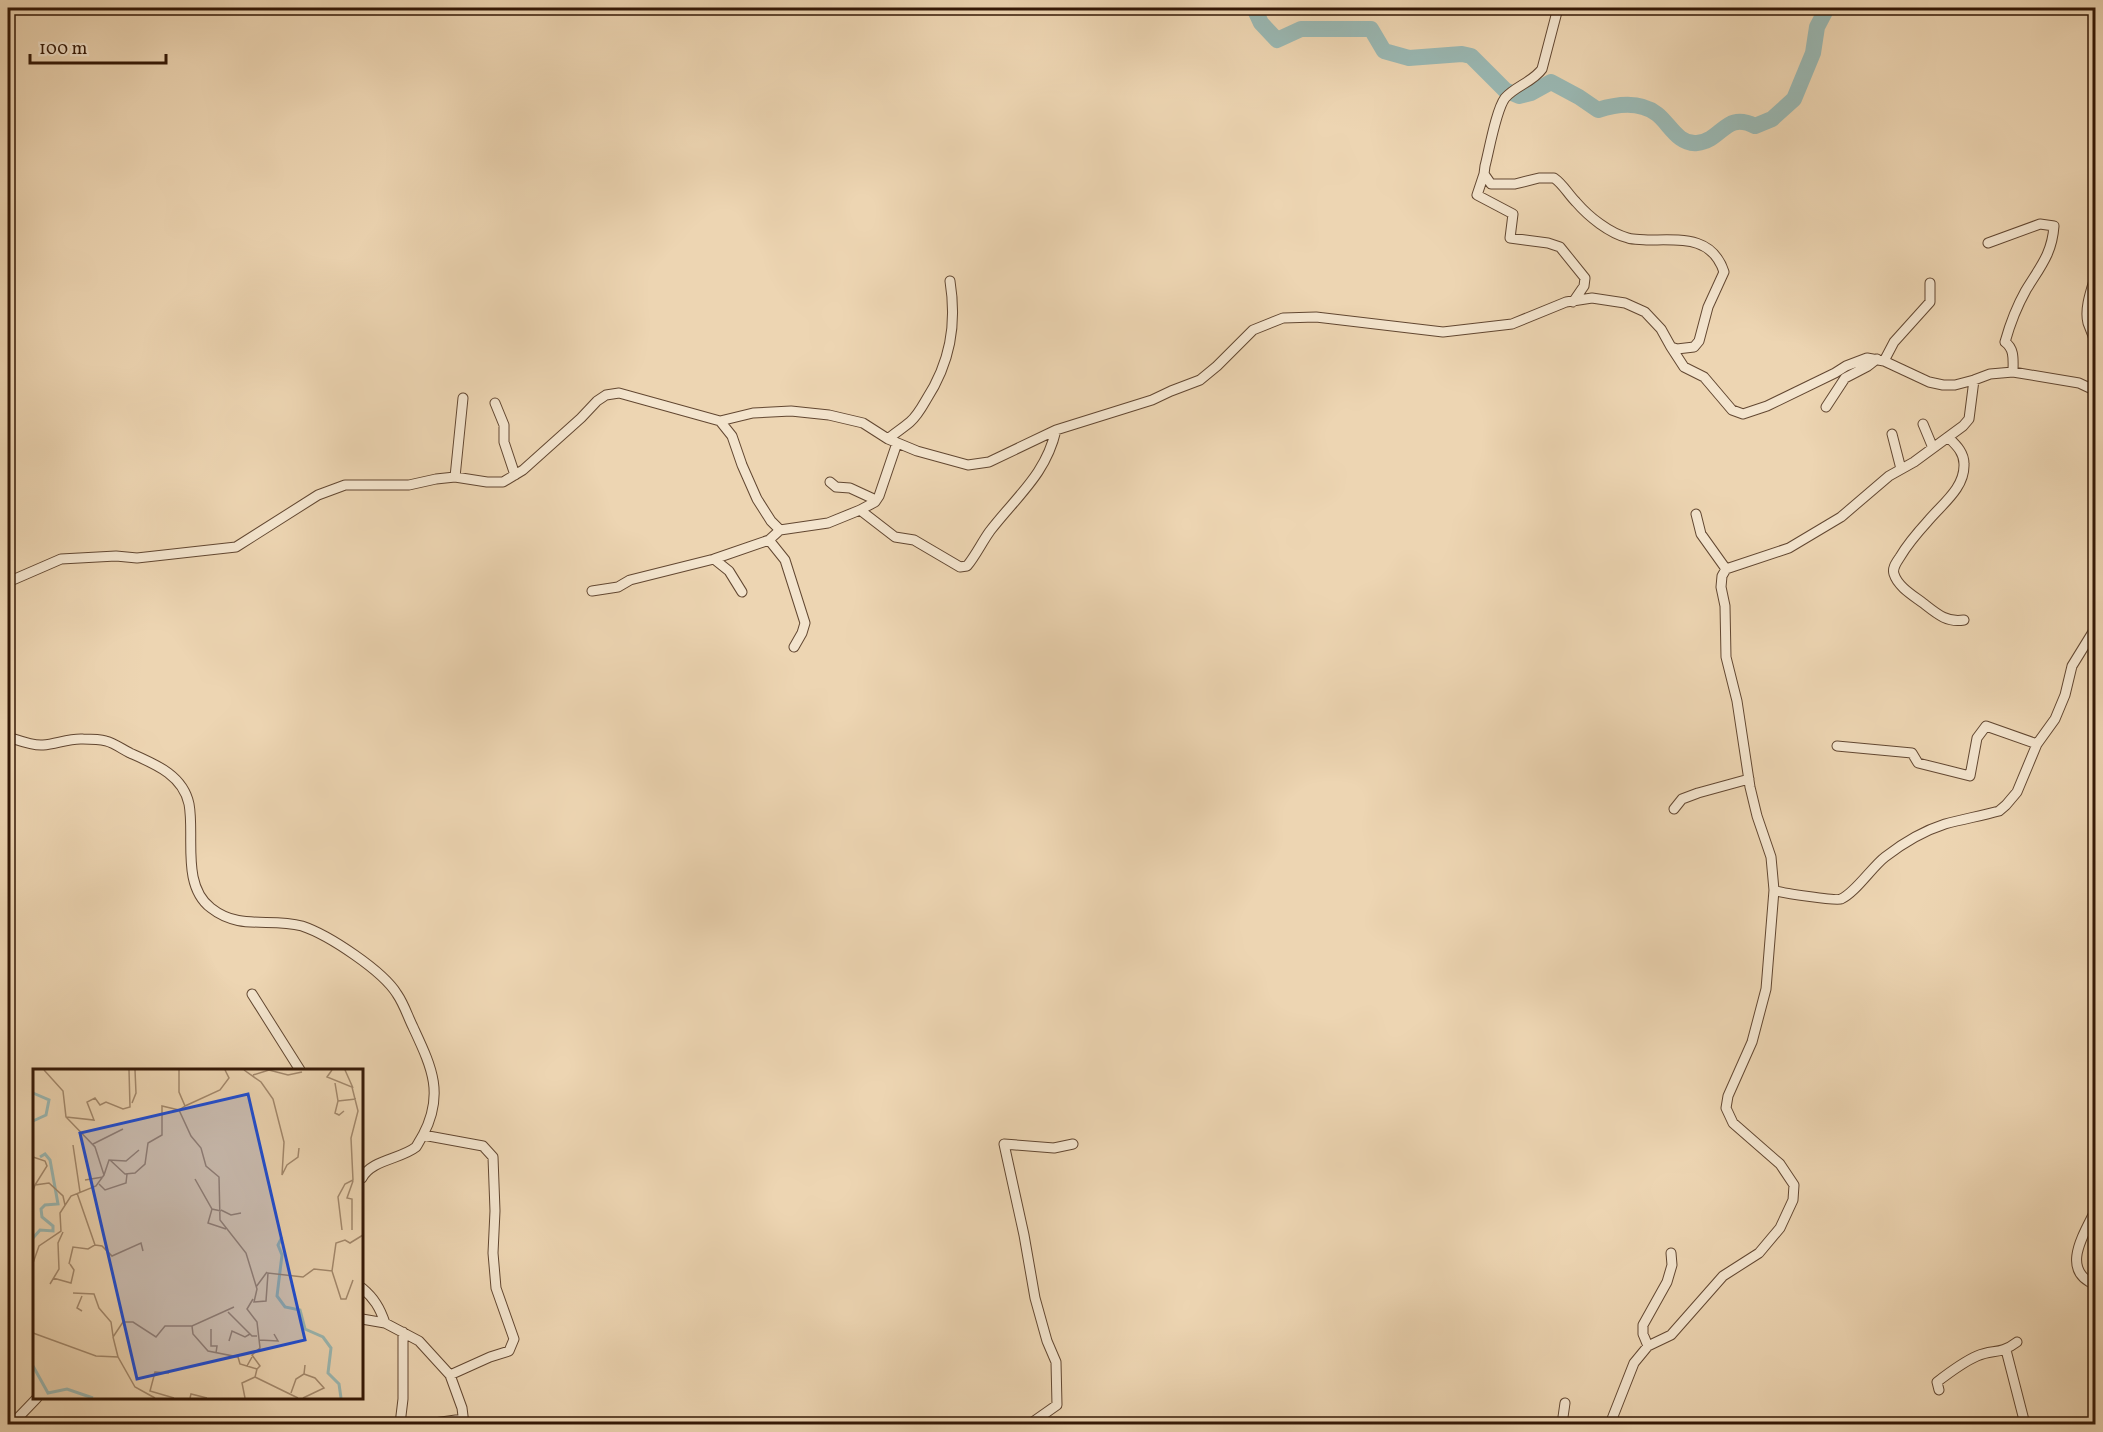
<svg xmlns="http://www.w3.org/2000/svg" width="2103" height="1432" viewBox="0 0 2103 1432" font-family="Vollkorn,serif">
	<rect width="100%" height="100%" fill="#edd5b2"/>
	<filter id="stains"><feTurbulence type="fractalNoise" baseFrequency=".00333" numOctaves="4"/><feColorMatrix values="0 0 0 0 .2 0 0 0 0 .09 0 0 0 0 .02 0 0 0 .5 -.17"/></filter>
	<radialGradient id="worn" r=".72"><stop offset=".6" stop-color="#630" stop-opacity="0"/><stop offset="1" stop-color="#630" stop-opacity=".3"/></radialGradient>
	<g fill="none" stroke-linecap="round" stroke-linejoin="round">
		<path stroke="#9ab8b3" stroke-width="16" d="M1254,8l7,15 16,17 24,-11h70l13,22 25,7 53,-4 9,2 34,34 14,6 12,-3 20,-11 28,15 19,13c19,-6 42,-9 59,4 12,9 21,31 40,29 26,-3 28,-32 58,-17l17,-7 22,-20 19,-46 4,-26 10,-19"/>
		<defs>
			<path id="street" d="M1484,174l-7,21 36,19 -3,24 38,5 12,4 25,31 -1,8 -11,16
				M1988,243l52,-19 14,2c-2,28 -14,41 -28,64 -9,16 -16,34 -21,52 10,7 8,19 8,30
				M2096,274c-4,14 -12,34 -8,49 3,8 6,14 8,23
				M1671,347l13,20 20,10 28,33 11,4 24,-8 68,-33 11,-7 21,-8 17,3 45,21 14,3h12l19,-5 16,-6 23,-2 66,11 17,8
				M1884,361l10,-19 36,-40v-19
				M495,403l9,22v17l11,33
				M1826,407l19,-29 23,-12 9,-7
				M720,421l12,15 10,29 15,34 14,22 9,9
				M1923,424l10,24
				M1892,434l9,35
				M1948,437c8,8 16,15 16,27 1,24 -22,40 -36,57 -10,11 -21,24 -28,36 -4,6 -8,11 -6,17 4,13 20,22 29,29 14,11 24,20 41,17
				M888,439c7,-6 15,-11 22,-17 7,-6 12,-15 16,-22 24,-37 31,-75 24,-119
				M455,477l8,-79
				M830,482l6,5 14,1 26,12
				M860,510l35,27 19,3 46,27 7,-1c9,-11 15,-24 23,-35 27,-35 56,-57 66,-101
				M769,540l16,20 20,63 -3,10 -8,14
				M714,559l15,12 13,21
				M1726,569l63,-21 52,-31 48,-41 25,-14 49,-36 6,-7 5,-39
				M8,582l53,-23 55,-3 21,2 99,-11 82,-52 27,-10h64l27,-6 19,-2 32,5h16l20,-12 58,-52 16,-17 9,-6 13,-2 101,28 33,-8 38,-2 38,4 34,8 25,16 29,12 51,14 21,-3 67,-32 96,-30 19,-9 29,-11 17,-14 36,-36 30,-12 33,-1 127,15 69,-8 54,-22 26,-4 33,5 20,9 16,17 10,18 6,2 17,-2 5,-6 9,-34 16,-35c-12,-37 -45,-32 -77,-32 -6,-1 -13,0 -19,-2 -19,-5 -39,-21 -52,-36 -8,-8 -13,-18 -22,-24h-15l-24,6h-24l-7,-10 1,-8c4,-15 11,-56 20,-68 10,-12 28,-16 37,-29l16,-61
				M592,591l26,-4 12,-7 84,-21 55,-19 11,-10 48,-7 32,-13 15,-8 4,-6 18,-53
				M8,737c10,3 24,9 35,8 13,-1 27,-7 40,-6 7,0 16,0 23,2 8,2 16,8 24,12 25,11 53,22 59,51 6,32 -8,81 22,104 29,23 59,9 91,18 27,9 81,45 95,68 7,10 11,23 16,33 18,39 32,66 10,108 -2,3 -5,9 -7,12 -15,12 -45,13 -54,31
				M1837,746l75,7 6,10 52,13 7,-38 9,-12 51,18
				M1674,809l8,-10 16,-6 51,-14
				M1774,890c6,3 63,11 67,9 14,-6 31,-32 44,-42 18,-14 38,-26 60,-33 18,-5 36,-8 54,-13l7,-6 11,-13 20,-48 18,-25 10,-24 7,-29 24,-39
				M252,994l48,76
				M423,1135l60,11 10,11 2,54 -2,42 3,35 18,51 -5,12 -19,6 -40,18
				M2096,1209c-12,25 -37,62 0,76
				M362,1288c12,10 18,20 23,35
				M362,1319l23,4 34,18 31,34 12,33 2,16
				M1648,1346l-5,-12v-9l24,-43 5,-17 -1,-12
				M2006,1350l19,74
				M1939,1390l-2,-8c13,-10 26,-20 40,-26 16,-7 23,-1 40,-14
				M12,1424l25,-26
				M62,1424l15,-1 14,1
				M400,1424l3,-25v-67
				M427,1424l36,-5
				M1030,1424l27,-19 -1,-43 -9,-21 -12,-43 -11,-63 -20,-91 50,4 19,-4
				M1562,1424l3,-21
				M1610,1424l24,-61 14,-17 23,-11 52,-59 36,-23 21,-25 13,-28 1,-15 -14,-21 -47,-41 -7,-15 2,-12 24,-54 14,-53 8,-99 -3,-33 -14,-41 -7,-29 -13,-86 -11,-44 -1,-51 -4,-19 1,-11 4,-7 -25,-35 -5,-20"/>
		</defs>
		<use href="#street" stroke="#624731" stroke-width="11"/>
		<use href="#street" stroke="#f3e4cd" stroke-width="9"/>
	</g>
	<g transform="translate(33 1069)">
		<rect width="330" height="330" fill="#edd5b2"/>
		<path fill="none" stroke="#9ab8b3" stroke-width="3" d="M0,24l16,7 -3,15 -13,6M249,168l-4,8 4,10 -5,41 8,11 15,3 5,19 18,8 8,11 -3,25 11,11 2,14M0,169l7,-8 13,1v-5l-11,-9 -1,-8 4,-4 13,-1 -8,-44 -5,-6 -5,3M0,297l15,27 19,-4 26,9"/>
		<path fill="none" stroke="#a3896d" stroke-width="1.5" d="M146,1v22l6,14 -6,4 12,26 10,12 5,18 13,11 1,43 26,33 11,36 -3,13 12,-1 2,-28 35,4 11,-8 18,2 4,-28 9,-3 5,3 13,-8M211,1l17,12 12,17 11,43 -2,33 5,-10 11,-8 1,-9M299,1l-5,7 25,10 6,24 -7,27 2,42 -8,4 -7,13 4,33M312,1l8,18M220,6l16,-5 19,5 14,-3M302,14l3,18 -3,12 4,2 5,-4M305,32l18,-2M99,34l4,-10 -1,-23M152,37l35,-16 9,-12 -4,-8M33,48l28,3 -7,-18 8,-4 5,7 6,-3 17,7 7,-2 -1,-37M60,75l30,-15M40,76l7,47M0,88l12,4 2,5 -12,19M77,91l15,14 10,-1 10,-9 3,-21 14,-8v-29l17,4M71,106l5,-15 17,1 13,-11M162,110l17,30 9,2M52,111l18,-3M66,115l6,6 21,-7 1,-9M0,122l2,-6 14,-2 14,13 2,9M179,140l-4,14 18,6M188,141l10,5 10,-2M319,161v-31l-5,-1 6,-17M62,176l7,1 10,10 29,-13 2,8M0,194l6,-17 22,-15 -1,-18 11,-17 25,-10 8,-11 -9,-28 -29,-30 -3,-26 -19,-21M36,195l4,-17 15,2 7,-4 -18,-52M299,202l9,28h5l7,-19M20,209l18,5 3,-13 -4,-6M17,215l9,-15 -1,-26 5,-11M223,218l11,-15M40,224l21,1 5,14 12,14 2,14M49,227l-5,12 5,3M220,230l-6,10 10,13 3,26 -8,7 8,11 -3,3M195,243l24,24h5M159,257l1,8 15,17 30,6 2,7 7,2M178,260v17h6l-1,7M0,264l63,23 22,1 17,30 20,11M226,271l19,1 -4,-7M196,272l3,-10 13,6 5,-3M85,288l-5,-20 10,-15h10l23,15 9,-11h27l42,-19M219,288l-5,9 10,3 -2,8 43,21M136,304l-14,-1 -5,19 24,7M258,324l5,-14 8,-5 1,-9M157,329l1,-4 16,4M212,329l-3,-15 13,-6M270,329l21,-10 -9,-10 -11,-4"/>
		<path fill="#1d4ed8" fill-opacity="0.15" stroke="#1d4ed8" stroke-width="3" d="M215,25l57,246 -168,39 -57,-246z"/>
		<rect width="330" height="330" fill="none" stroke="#341806" stroke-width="3"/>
	</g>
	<rect width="2103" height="1432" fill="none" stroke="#edd5b2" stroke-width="30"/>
	<rect x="9" y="9" width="2085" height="1414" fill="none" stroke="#341806" stroke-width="3"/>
	<rect x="15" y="15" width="2073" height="1402" fill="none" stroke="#341806" stroke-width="1.5"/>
	<path d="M30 54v9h136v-9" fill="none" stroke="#341806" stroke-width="3"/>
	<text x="39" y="54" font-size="18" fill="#341806" stroke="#f3e4cd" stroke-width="4.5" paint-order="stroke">100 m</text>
	<rect width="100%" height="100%" filter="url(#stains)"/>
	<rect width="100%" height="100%" fill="url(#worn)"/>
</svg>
